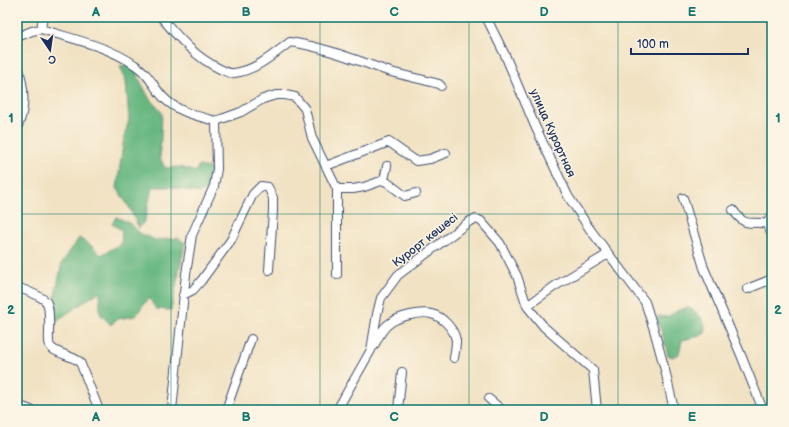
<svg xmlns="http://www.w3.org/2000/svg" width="789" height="427" viewBox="0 0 789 427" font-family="'Balsamiq Sans',sans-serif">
	<rect width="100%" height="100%" fill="#fcf5e5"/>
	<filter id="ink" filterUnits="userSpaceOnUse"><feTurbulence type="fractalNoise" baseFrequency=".025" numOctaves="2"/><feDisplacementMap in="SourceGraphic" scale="8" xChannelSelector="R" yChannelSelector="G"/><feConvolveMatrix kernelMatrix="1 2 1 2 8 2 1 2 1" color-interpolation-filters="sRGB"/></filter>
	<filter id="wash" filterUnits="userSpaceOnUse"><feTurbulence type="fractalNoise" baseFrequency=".012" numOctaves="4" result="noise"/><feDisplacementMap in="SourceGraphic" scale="16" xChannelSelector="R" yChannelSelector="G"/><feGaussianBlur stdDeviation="0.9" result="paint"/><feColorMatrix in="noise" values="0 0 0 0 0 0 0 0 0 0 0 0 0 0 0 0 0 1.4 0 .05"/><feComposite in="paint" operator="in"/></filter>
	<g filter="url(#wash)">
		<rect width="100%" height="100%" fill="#f1e2c3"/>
		<path fill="#68b781" stroke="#427370" d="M128,65l7,6 14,27 13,15 -2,45 5,10 15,-1 16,5 2,-6 13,2v10l-3,11 -9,4 -29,-6h-18l-7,33 -6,8 -10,-21 -12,-19 7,-51 5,-17 -3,-39 -6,-15z
			M116,217l13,6 12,11 15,6 22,-2 7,5 -14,67 -15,-1 -7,-11 -6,7 -7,11 -19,3 -6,6 -11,-11v-23l-47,32 -3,-5 12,-55 17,-25 14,9 8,8 20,-11 1,-14 -10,-6z
			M688,307c10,6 19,13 17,26l-5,3 -18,4 -3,14 -7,3 -4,-2 -6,-23 -5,-10 1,-6 9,1 10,-6z"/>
	</g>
	<g filter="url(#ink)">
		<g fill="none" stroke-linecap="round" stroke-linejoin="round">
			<defs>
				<path id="street" d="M43,17l-2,12c31,10 67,17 94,36 15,10 17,20 28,32 14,15 34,19 53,24l1,48 -3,17 -22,49 -6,39 -14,136
					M161,17c18,21 34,40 59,52 5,2 9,5 14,4 21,-2 40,-19 56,-31 34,5 66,18 98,29 16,5 34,8 51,13l2,2
					M486,17l19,38 30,71 33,70 21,32 56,74 9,28 11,40 9,40
					M17,37l15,-6 9,-2
					M17,63c7,21 10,45 0,65
					M216,121l25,-9 22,-13 13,-4h9l10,2 10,12 7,29 25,51v86
					M326,166l63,-24 27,19 14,-2 16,-6
					M384,180l3,-14
					M337,189h16l11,-2 20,-7 21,16 11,-3
					M683,198l21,70 37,87 22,55
					M733,210c14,19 15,10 34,14
					M772,217l-2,1 -3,6 5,11
					M17,287c7,3 26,9 30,16 3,7 2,20 2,28 0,5 -1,10 1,15 4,7 23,10 30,16l19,48
					M747,289l25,-10
					M183,295l10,-5 8,-9 30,-41 22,-46 8,-8 7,1 5,11v13l-4,59
					M527,306l28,-20 53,-32
					M374,346c4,-8 8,-18 16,-23 8,-6 31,-12 41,-9 11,2 23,15 25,26 0,5 -1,12 -2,18
					M489,399l13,11
					M17,405l14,5
					M226,410l25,-71
					M337,410l34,-60 6,-36 4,-16 17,-23 72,-54 6,-2 5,2 19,22 17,33 10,30 17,21 49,43 4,40
					M398,410l4,-38"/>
			</defs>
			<use href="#street" stroke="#3b4a6d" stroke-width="10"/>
			<use href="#street" stroke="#fff" stroke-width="8"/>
		</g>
	</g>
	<path fill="none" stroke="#0f766e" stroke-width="1" stroke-opacity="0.55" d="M171,17v393M320,17v393M469,17v393M618,17v393M17,214h755"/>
	<g text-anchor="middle" stroke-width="3" stroke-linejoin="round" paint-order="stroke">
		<g font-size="12" fill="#1b2f5e" stroke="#fcf5e5">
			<text transform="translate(553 133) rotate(66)" y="4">улица Курортная</text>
			<text transform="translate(425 240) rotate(-38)" y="4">Курорт көшесі</text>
		</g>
	</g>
	<rect width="789" height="427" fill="none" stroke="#fcf5e5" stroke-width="44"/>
	<g transform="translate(50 50) rotate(167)" stroke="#fcf5e5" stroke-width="3" paint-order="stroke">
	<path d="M0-3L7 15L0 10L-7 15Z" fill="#1b2f5e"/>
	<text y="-6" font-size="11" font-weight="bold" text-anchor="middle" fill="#1b2f5e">С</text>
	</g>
	<path d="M631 48v6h117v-6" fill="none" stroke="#1b2f5e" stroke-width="2"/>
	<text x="637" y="48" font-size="12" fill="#1b2f5e" stroke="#fcf5e5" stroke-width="3" paint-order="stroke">100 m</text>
	<rect x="22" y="22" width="745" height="383" fill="none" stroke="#0f766e" stroke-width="1.5"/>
	<g font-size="13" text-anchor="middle" font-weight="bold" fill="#0f766e">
		<text x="96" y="16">A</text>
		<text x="246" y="16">B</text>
		<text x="394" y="16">C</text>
		<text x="544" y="16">D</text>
		<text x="692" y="16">E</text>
		<text x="11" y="122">1</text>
		<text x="778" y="122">1</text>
		<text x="11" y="314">2</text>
		<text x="778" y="314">2</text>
		<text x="96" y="421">A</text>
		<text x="246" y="421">B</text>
		<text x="394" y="421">C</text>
		<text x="544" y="421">D</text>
		<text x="692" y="421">E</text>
	</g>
</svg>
